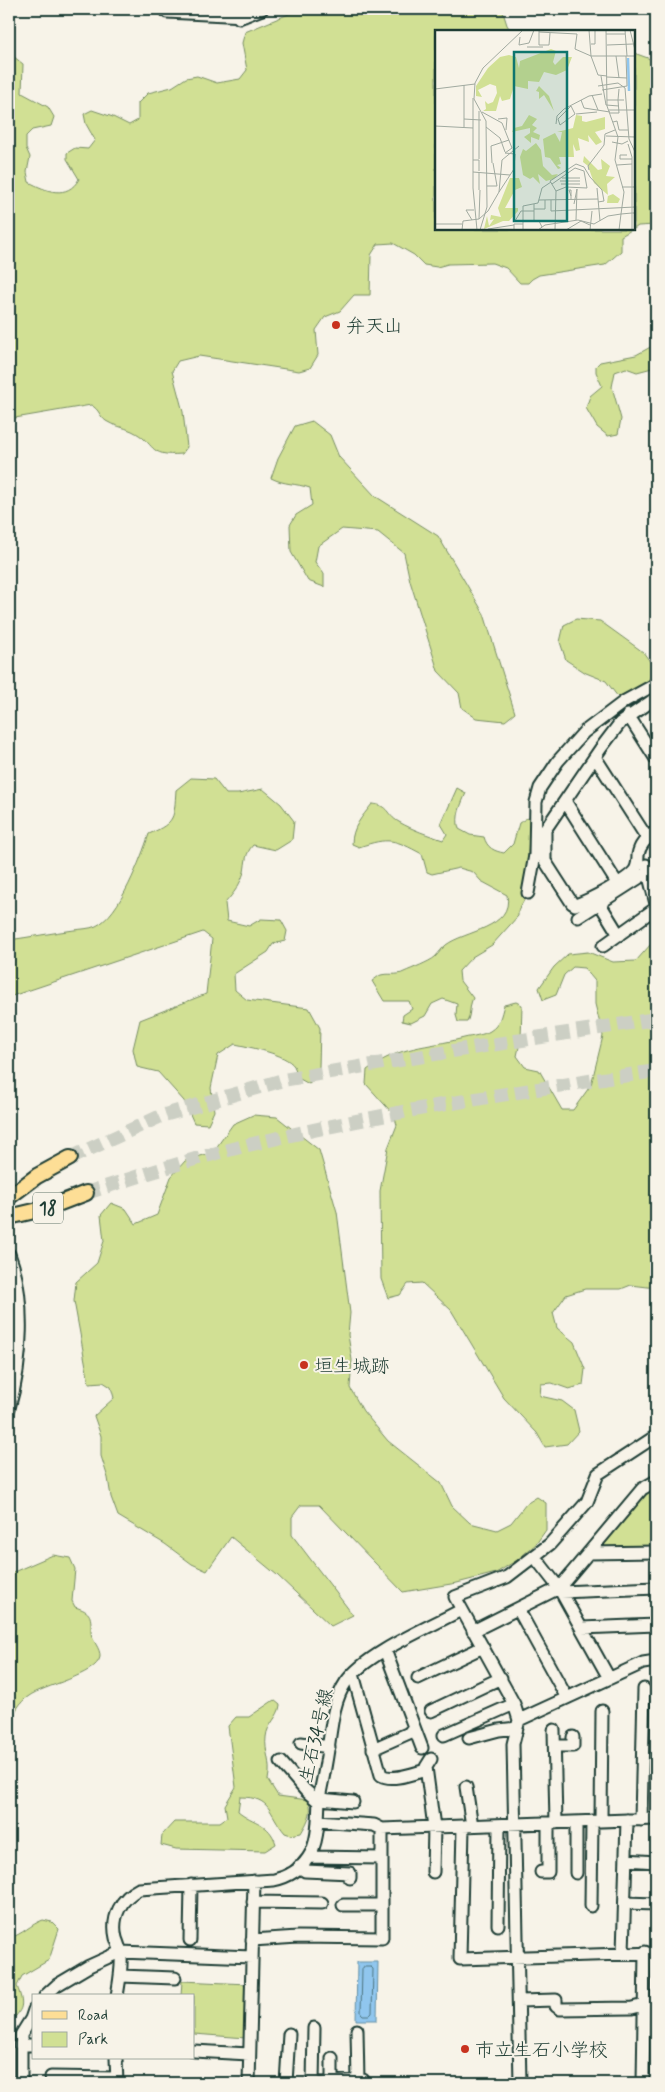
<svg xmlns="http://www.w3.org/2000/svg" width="665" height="2092" viewBox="0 0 665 2092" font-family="Mynerve,'Klee One',sans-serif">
	<rect width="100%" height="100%" fill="#f7f3e8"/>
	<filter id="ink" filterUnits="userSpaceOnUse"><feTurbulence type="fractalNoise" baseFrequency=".02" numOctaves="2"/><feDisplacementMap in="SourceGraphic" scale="10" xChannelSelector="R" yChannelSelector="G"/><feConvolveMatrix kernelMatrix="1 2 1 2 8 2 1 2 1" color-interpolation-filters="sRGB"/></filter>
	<g filter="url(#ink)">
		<path fill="#d1e094" stroke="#788e64" d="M301,9h201l5,16 4,6h-75v198h197l-12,7v15l-16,14 -66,10 -7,4 -4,4h-8l-14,-15 -14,-5 -44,1 -11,3 -13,-2 -10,-10 -21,-12 -15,1 -7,11 -1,40h-16l-14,16 -15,6 -9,13 2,25 -8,13 -11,3 -100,-15 -21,5 -6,10 11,41 4,35 -5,7c-36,3 -25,-11 -50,-23 -8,-4 -19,-5 -26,-10 -7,-5 -6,-11 -15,-16l-82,14v-366l14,11 -1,29 26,14 6,10 -3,9 -19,4 -6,6v12l4,9 -3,15 2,10c17,9 38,18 50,-3l-12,-20v-6l8,-5 13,1 7,-9 -9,-16 -2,-10 8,-4 21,7 16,8 9,-5v-17l10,-10 24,-6 14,-9 11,-2 20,7 23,-4 7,-9 -5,-27 3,-11z
			M634,53l22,8v106l-5,12 5,19 -1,27 -17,1 -4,3z
			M656,344v23l-19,5 -11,-4 -11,4 -3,15 9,32 -3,15 -10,2 -11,-9 -11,-19 4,-12 12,-10 -6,-14v-6l4,-4 36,-7z
			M312,421l18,14 9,22 36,39 63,40 46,78 31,99 -10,8 -29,-3 -14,-10 -3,-15 -21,-22 -28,-90 -6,-28 -26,-21 -36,-3 -24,17 -3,16 9,12v13l-16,-6 -17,-29 -1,-27 6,-10 16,-10 -2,-17c-15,-5 -25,-3 -39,-10l7,-20 17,-32z
			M576,619l24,2 43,31 11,15 -6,15 -30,15 -12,-16 -20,-8 -20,-13 -6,-18 4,-17z
			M191,778l23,1 12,15h12l25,-5 18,15 13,17 -2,19 -16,10 -23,-5c-8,9 -7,16 -9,27 -4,13 -10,21 -19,31l2,18 22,5 12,-7 20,1 6,11 -2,10 -12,3 -5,8 -34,22 1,16 12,10 62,8 11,20 -1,39 -3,12 -7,5 -11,-6c-1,-4 -2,-8 -4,-12 -8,-12 -45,-19 -59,-22l-17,11 -7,33 3,23 -6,13 -14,-1 -10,-22 -26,-29 -21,-5 -4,-18 7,-29 66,-26 6,-55 -9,-7 -194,65v-57c21,-3 43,-7 65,-10 6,-1 16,-1 22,-4 24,-11 45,-68 53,-92 27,-12 25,-16 27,-44z
			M457,788l9,5c-5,12 -11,23 -7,36l11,6 14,2c3,11 10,14 20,16l9,-9 6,-21 8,-5 3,2 -3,48 1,25 -10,18v5l-26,29 -20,12 -13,14 1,10 13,17c-4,8 -2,16 -6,24h-9l-2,-7 1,-11 -14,-5 -11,5 -7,12 -14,7 -9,-2 1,-6 9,-6 -3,-8h-25l-12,-20c2,-1 6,-5 9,-6 8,-2 16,1 23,-3 9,-4 25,-10 31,-15 4,-4 7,-9 11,-12 18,-14 68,-17 61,-50l-26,-14 -8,-9 -14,-4 -27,6 -5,-2 -5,-18c-28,-15 -33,-17 -63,-7l-7,-3c0,-17 10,-27 20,-40 17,1 14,11 27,18 14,8 29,13 44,18l4,-6 -6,-10z
			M656,943v345l-25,-3 -10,4h-36l-19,6 -13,18 4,15 17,14 11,27 -2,16 -14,4 -17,-6 -11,1 -1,12 22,5 12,9 5,21 -12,13 -22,3 -8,-14 -33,-35 -53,-88 -29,-27 -14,1 -8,11 -12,3 -7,-19 -1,-88 8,-43 9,-23 -3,-10 -28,-31 1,-14c33,-25 59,-22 97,-32 8,-2 20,-3 26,-7 10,-6 11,-16 14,-26l12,-3 6,3 -1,33 -4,18 8,11 14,3 23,40h11l18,-25 12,-49 -8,-32v-23l-11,-13 -11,-1 -9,8 -8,20 -13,5 -4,-12 15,-21 14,-13 20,-2 25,10 23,-1 15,-17z
			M253,1115l24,2 42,33 18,62 13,101 -2,22 4,25 -2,28 13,23 25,30 53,42 11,23 18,17 27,7 14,-7 15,-19 11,-7 9,6v27l-10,14 -19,16 -21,13 -39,10 -54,9 -84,-87h-18l-9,12v18l61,80 -22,11 -54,-51 -46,-38 -24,34 -15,-7 -27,-20 -47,-28 -7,-19 -3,-19 -7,-22v-20l-7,-20 20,-18 -3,-11 -8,-5 -14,1 -15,-82 2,-19 21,-19 7,-22 -3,-26 10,-12 15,6 10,15 21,-9 14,-38 14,-16 28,-9 20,-28z
			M656,1484v66l-58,1 -1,-5 39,-46z
			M53,1555l17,3 5,11 -3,32 3,6c17,5 16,9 16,25 0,8 10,16 9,25 -3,18 -58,29 -71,39 -10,6 -15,18 -20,28v-150z
			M274,1700l6,5c-1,12 -13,19 -14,32 -2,15 6,25 2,43l10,16 30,4c6,11 -1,23 -7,33l-10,2 -6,-2c-17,-20 -13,-36 -45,-36l-2,14c16,13 31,11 38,33l-11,7 -89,-2 -15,-4 1,-10 12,-13h46l7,-5 -2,-12 11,-18 -8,-61 8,-9h13z
			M43,1920l9,2 7,7 -10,31 -27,16 -5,10c8,21 6,22 -8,38v-86c13,-3 22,-14 34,-18z
			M182,1981l66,3 -2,54 -52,-4v-38h-13z"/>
		<path fill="#90c6ee" stroke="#638fa4" d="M357,1962h21l-1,58h-21z"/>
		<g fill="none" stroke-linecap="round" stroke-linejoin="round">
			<path stroke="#4c747e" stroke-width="1" d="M364,1967h7l2,2 -1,44 -2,2h-7l-2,-2 1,-44z"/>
			<path stroke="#cccfc4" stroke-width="14" stroke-dasharray="14 7" stroke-linecap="butt" d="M70,1158l91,-42 122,-36 182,-31 191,-30
				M86,1193c57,-18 113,-37 171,-50 132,-32 265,-52 399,-72"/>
			<defs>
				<path id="minor" d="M167,9v3l78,4
					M239,18l23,-9
					M656,698l-36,25 -19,25 -56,82v31l27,42 3,2c13,-4 53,-25 60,-35 3,-5 3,-10 3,-15 2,-12 10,-17 18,-24
					M628,715l28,44
					M595,757l52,81
					M565,801l52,82
					M646,865l10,39
					M528,893l7,-38 1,-53 4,-14 18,-27 26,-29 41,-31 31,-17
					M600,904l19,31
					M578,917l70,-45
					M603,946l53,-38
					M9,1254c17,44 13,110 0,154
					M589,1553l67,-1
					M534,1556l25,32 50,90
					M561,1592l95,-4
					M518,1609l49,89
					M582,1628l74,-3
					M473,1631l86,-43 83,-99 14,-8
					M385,1650l37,98
					M353,1674l28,101c11,7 33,-2 45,-5
					M418,1678l65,-31
					M431,1711l70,-33
					M519,1720l124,-57 13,-2
					M554,1730l2,93
					M444,1735l70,-31
					M469,1738l30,-8 18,-2
					M301,1743l28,4
					M555,1746h18v-9
					M373,1749l36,-16 4,-5
					M431,1759l-5,8 8,60 -1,45
					M281,1762l24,28 14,12
					M466,1787l6,39
					M320,1799l33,3
					M641,1820l3,-131
					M318,1821l56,4 8,4 274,-10
					M601,1821l1,-110
					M463,1827l-3,132 196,-6
					M309,1857l73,1
					M626,1860l30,2
					M299,1867l6,4 45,2v5
					M541,1872h7v-49
					M576,1873v-51
					M253,1902l69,1
					M625,1903l31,1
					M343,1905h39
					M591,1906l1,-85
					M498,1925l1,-100
					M190,1940l1,-55
					M252,1940l46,-3 84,1v-109
					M623,1953l4,-133
					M120,1976l55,2
					M45,1996l12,-11 32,-19 31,-14 132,5
					M117,1996c2,-13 5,-27 4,-39 0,-7 -3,-13 -5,-19 -5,-21 5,-40 23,-49l135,-9c13,-3 26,-10 34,-22 11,-16 10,-40 11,-59 2,-12 5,-24 7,-37 5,-26 5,-58 20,-80 20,-29 84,-55 115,-72
					M519,2001l37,-1v6l4,3 72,-1 12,-3
					M357,2030l1,51
					M20,2045h14
					M194,2051l55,3
					M116,2058l1,25
					M332,2058v23
					M51,2077l66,1
					M21,2083v-48l10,-16 3,-9
					M249,2083l5,-202
					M286,2083l3,-49
					M313,2083l1,-55
					M318,2083l45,-3
					M520,2083l-7,-339 6,-24 -5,-16 -59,-107 52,-20 43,-33 37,-42 11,-28 58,-38
					M643,2083l2,-131"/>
				<path id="major" d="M9,1197l28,-21 33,-18
					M9,1217l38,-9 39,-15"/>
			</defs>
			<use href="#minor" stroke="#1f3d34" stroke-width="15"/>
			<use href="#major" stroke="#1f3d34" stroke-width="18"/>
			<use href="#minor" stroke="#f7f3e8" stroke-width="11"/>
			<use href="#major" stroke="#fdde96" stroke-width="14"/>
		</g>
	</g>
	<g fill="#c8321e" stroke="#f7f3e8" stroke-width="2">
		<circle cx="336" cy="325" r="5"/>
		<circle cx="304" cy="1365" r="5"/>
		<circle cx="465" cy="2049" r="5"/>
	</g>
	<g text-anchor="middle" stroke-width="4" stroke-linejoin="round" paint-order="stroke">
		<rect fill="#f7f3e8" stroke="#60746a" stroke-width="1" x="33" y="1192.5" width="30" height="31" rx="4"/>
		<g font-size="18" font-weight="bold" fill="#1f3d34">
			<text x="48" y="1214">18</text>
		</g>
		<g font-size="19" fill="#1f3d34" stroke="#f7f3e8" text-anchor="start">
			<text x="346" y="332">弁天山</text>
			<text x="314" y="1372">垣生城跡</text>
			<text x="475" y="2056">市立生石小学校</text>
		</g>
		<g font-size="19" fill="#1f3d34" stroke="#f7f3e8">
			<text transform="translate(315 1735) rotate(-77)" y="7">生石34号線</text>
		</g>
	</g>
	<g transform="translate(435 30)">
		<rect width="200" height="200" fill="#f7f3e8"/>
		<path d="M116,19l5,2 -3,11 2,3 8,-8h9l-5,13 -11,5 -12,-3 -5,10 -11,-1v8l-14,-3 -4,13 -8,2 -2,-5 -4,15h-13l3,-2 -1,-8 3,3 5,-2 4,-9 -1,-7 -6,-2 -12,6 4,7 -6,-1v-10l12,-18 12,-11 9,-2 7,2 3,11 1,-7zM104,56l10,10 5,15 -10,-16 -5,4v-7l-3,-1zM94,85l8,4 -5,6 5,3 -4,4 7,3 -1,5 -8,-3v6l-7,-6 6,-4v-5l-18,4 2,-4 8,-2zM141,85l6,1v5l4,1 19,-5v12l-10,3 7,10 -6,3 -8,-10 1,7 -11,-4 2,12 -4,1 -3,-7 1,13h-15l2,7 -4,1 4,3 -3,1 -8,-11 -5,-1 -2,-18 12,-6 5,9 2,-10h-5l16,-4zM101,113l5,7 2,16 9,9 6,-1 -4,5 -8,2 -8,-7 2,10 -7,-7 -3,2 -7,-4 -3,-18 3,-8 3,2zM149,126l14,14 4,-1 -1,-10 9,7 -4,10 9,1 -8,7 1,12 5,-2 7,5 -2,4h-11l1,-8 -14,-12 -6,-17 -5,-4zM75,148h9l3,9 -7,3 -10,18h13v3l-9,10h-6l-19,8 3,-13 2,10 5,-7 -4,1 1,-5 10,2 -3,-9z" fill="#d1e094"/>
		<path fill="none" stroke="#90c6ee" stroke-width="2.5" d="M193,28l1,33"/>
		<path fill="none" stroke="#a1aaa0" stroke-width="1" d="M154,0l2,26h16M171,0l1,76 11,31 -3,23 9,32 -3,22 11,-1v17M190,0l2,26M195,0l5,20M104,1v14h10l1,-12M104,2l38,2 -2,15 16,7M171,4h19M85,7l-1,8 10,-2 5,-13M156,14h4v-14M172,15l26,-1M92,17h16M156,26l7,19 9,1M172,26h28M181,26l3,22M166,46l5,29 13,1M172,47l20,1M29,55v42M163,56l20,-3 7,5 4,51 6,13M0,59l40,-5M167,60l25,-4 -1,-30M157,65l6,15M38,68v90l4,42M146,70l3,8 26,4M172,70h11l1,-11M136,76l4,8 -15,11 -2,-6zM174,80h26M47,82l20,11 10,25 -7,5 10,1 -1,15 -15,23M175,83h9l-1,-13h6M141,84l21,-2M29,89l17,1M63,89l9,-1 -1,12M178,92l4,-1 2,9h9M121,94l1,-8 7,-7 25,-13 13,-2M0,96l38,2M51,97l14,11 5,14M171,106l29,1M177,112l10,2 6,-3M193,114l4,13v56h3M192,125h-7v4h12M44,129v-48M38,130h6v11M57,133l-1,-17 18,-6M182,135l15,-1M154,140l-1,-4 16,-21 1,-11 10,-4M38,142l37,3M44,142v18M155,147l12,13 2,11 -6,1M127,148h18M125,151h20M117,154l23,-16 9,3 3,17 -21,-1 -10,4M126,154h19M52,156h10l-4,-23M187,157h13v8M162,158l3,33M136,169v-9h-2l2,6M104,170l59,-1M116,170v11l84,-4M99,174v17h5l3,6M139,174l3,-15 -1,31M99,179h11v-9M44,189l1,-29M37,190l-6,-10h8M80,191l6,-10h13M0,194h27M53,199l26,-4M27,200l1,-9 16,-2 9,-8 11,-19 3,-32 17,-14M45,200l7,-23 -1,-86 -12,-22 1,-16 8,-15 40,-38M79,200v-6h9M88,200v-24l15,-3 4,-15 9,-6M103,200l7,-5 33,-5 16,4 14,-8 13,-2 -2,16M120,200l1,-39 -6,-10 26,-17 8,3 6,10M131,200l15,-9 9,4M155,200l2,-19"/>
		<path fill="#0f766e" fill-opacity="0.15" stroke="#0f766e" stroke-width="2.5" d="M79,22h53v169h-53z"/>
		<rect width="200" height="200" fill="none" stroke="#1f3d34" stroke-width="2.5"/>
	</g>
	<rect width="665" height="2092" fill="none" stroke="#f7f3e8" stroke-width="30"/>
	<rect x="15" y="15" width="635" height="2062" fill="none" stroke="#1f3d34" stroke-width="2" filter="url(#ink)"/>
	<rect x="32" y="1994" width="162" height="65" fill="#f7f3e8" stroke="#a1aaa0"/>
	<rect x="42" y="2011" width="25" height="8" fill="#fdde96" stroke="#a1aaa0"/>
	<text x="78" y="2020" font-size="15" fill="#1f3d34">Road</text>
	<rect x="42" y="2032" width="25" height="15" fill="#d1e094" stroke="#a1aaa0"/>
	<text x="78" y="2044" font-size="15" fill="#1f3d34">Park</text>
</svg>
